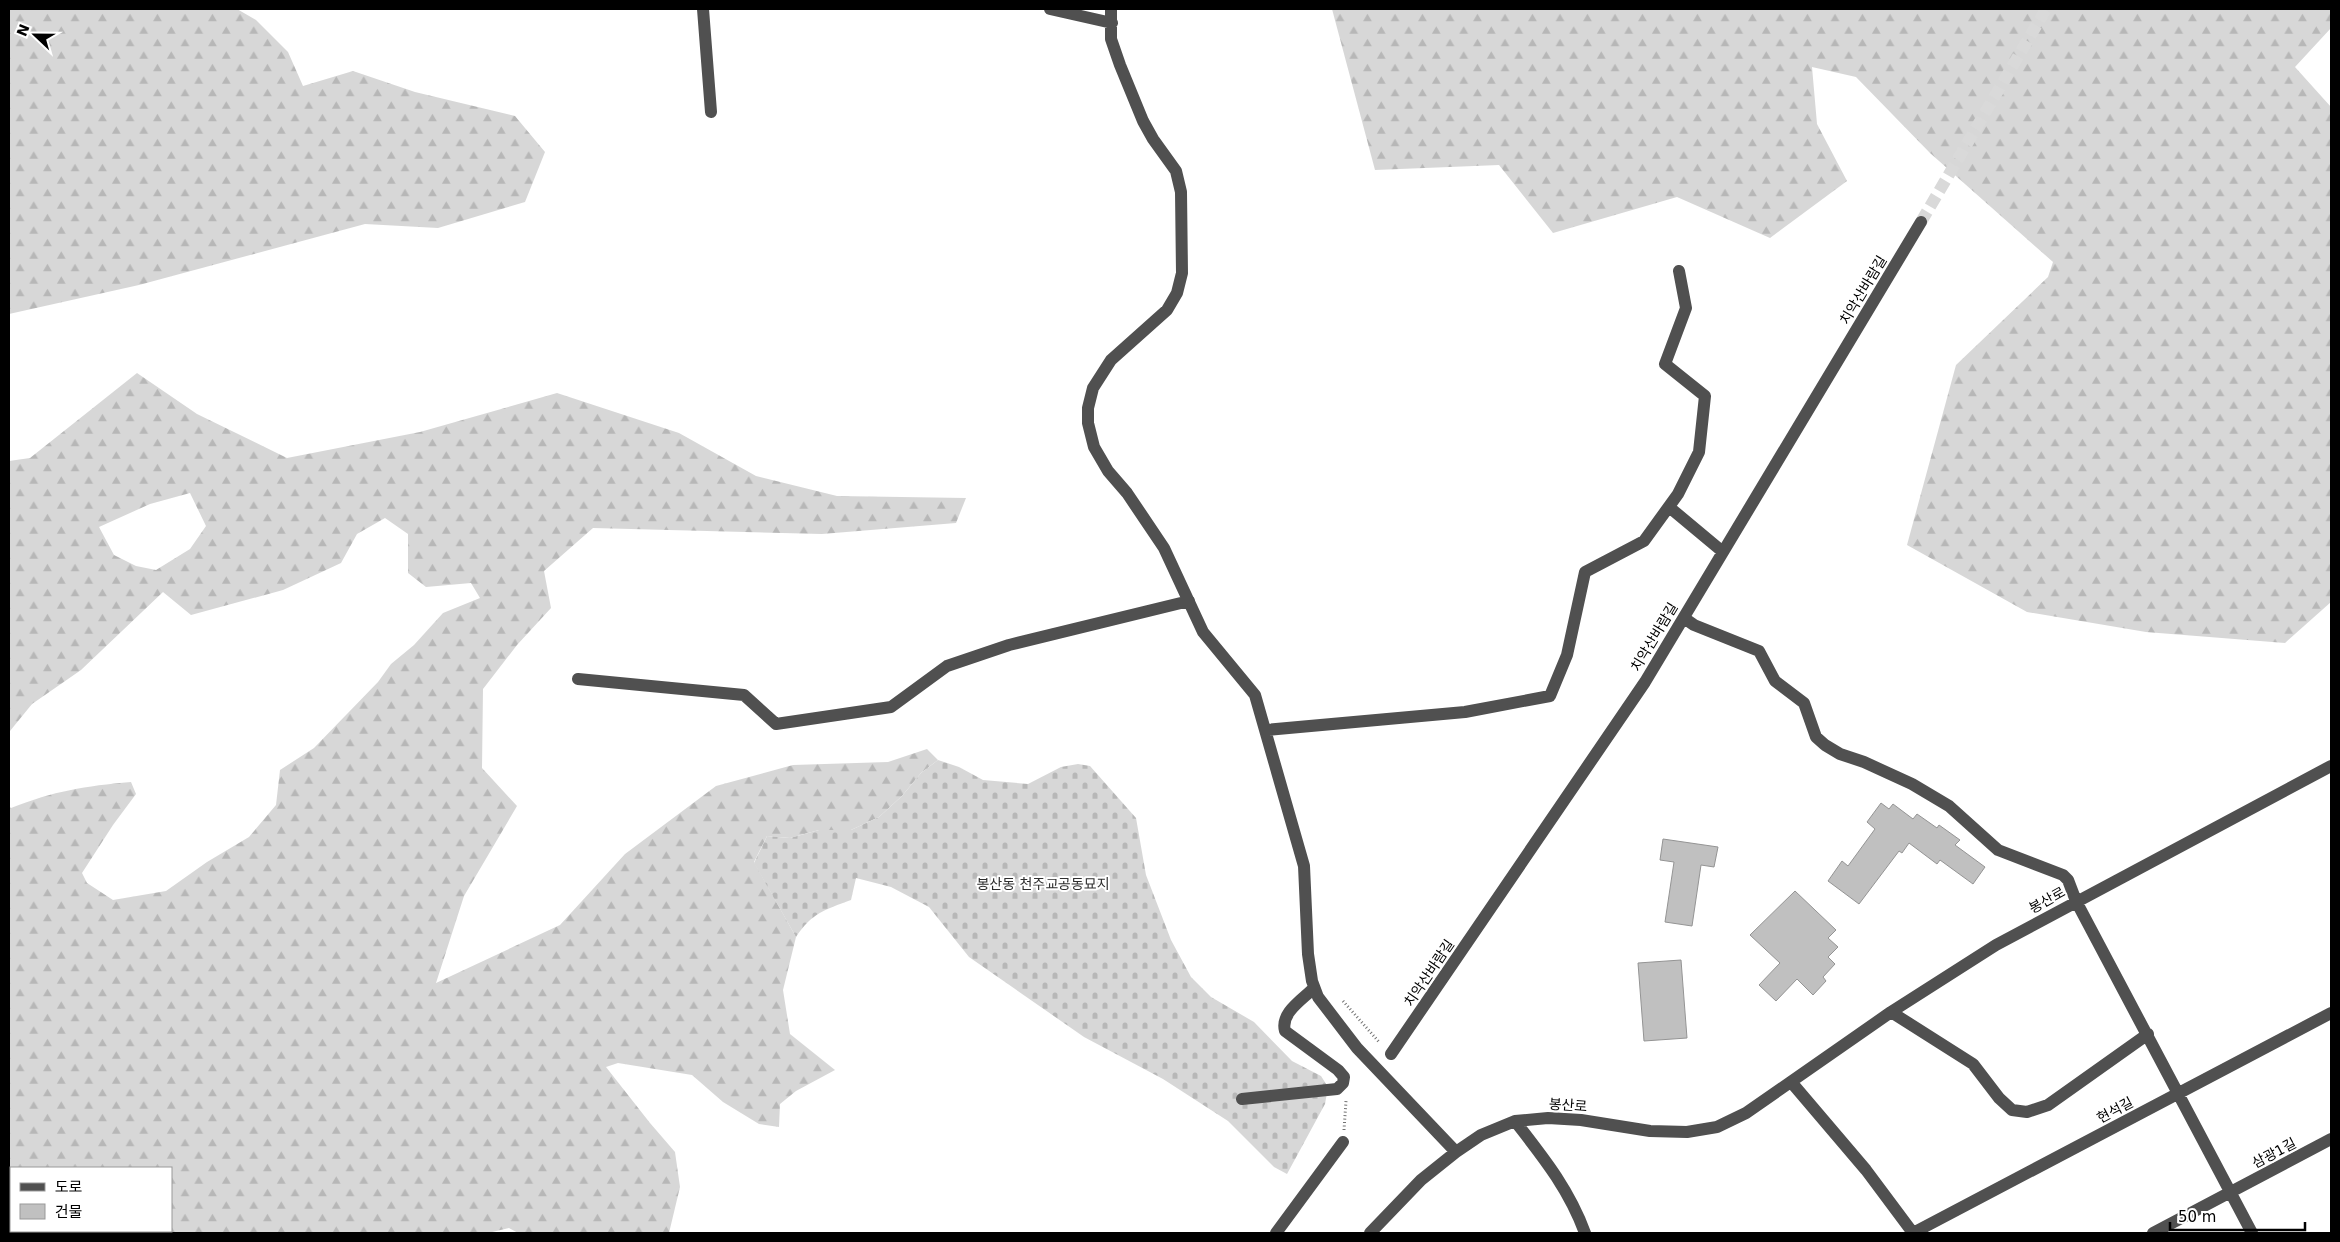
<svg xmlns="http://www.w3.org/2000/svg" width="2340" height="1242" viewBox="0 0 2340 1242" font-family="'DejaVu Sans','Noto Sans KR',sans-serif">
	<defs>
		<pattern id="forest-firs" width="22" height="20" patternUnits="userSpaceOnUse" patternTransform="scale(1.25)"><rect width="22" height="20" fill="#d7d7d7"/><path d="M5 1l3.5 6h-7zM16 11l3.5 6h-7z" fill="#b7b7b7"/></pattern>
		<pattern id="cemetery-stones" width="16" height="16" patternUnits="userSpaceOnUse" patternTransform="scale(1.25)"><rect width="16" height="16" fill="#d7d7d7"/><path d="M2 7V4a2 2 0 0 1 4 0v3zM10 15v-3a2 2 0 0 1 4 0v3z" fill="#b7b7b7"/></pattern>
	</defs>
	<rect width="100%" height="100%" fill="#fff"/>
	<path fill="url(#forest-firs)" fill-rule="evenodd" d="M9,9h228l19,11 32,32 15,34 50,-15 62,21 100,24 30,36 -20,50 -87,26 -73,-4 -226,61 -130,29z
		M1332,9h999v19l-36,39 36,40v495l-46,41 -139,-11 -119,-20 -120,-67 49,-180 92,-88 5,-15 -123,-109 -74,-76 -44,-10 5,57 30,57 -77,57 -93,-41 -124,36 -54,-68 -124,5z
		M137,373l60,41 90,44 133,-26 137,-39 122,40 77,43 81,20 129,2 -10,25 -134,11 -229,-6 -49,43 7,37 -34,37 -34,44 -1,79 35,38 -53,90 -28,87 124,-58 65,-71 91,-68 77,-21 95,-3 39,-13 11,11 -17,13 -19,23 -23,21 -28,13h-32l-29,8 -23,-2 -13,26 42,75 -13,53 7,44 45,36 -39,21 -16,13 -1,23 -20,-3 -36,-22 -31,-27 -74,-12 -12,4 44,56 25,29 5,35 -11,46h-151l-9,-5 -21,5h-369l-4,-2h56v-63h-160v28h-2v-390l2,2c43,-17 74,-22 120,-26l5,12 -23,31 -31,48 5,10 26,17 53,-9 41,-29 42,-25 27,-32 4,-35 34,-22 64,-66 13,-18 23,-19 29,-32 37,-15 -9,-15 -45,4 -18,-14v-39l-23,-16 -28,16 -16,29 -58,27 -92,25 -28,-23 -82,78 -49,34 -22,27 -1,4v-274l21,-3zM190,493l16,33 -16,23 -34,21 -20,-4 -22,-11 -15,-28 51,-23z"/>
	<path fill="url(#cemetery-stones)" d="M938,760l21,7 24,13 45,4 33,-17 17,-3 12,2 46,52 10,57 25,65 20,37 20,20 43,25 38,39 29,15 7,11 -3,17 -38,70 -13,-7 -46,-46 -65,-42 -79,-42 -115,-80 -40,-50 -38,-20 -35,-9 -5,22c-27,10 -39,13 -55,37l-42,-74 13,-27 23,2 29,-8h32l28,-13 23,-21 19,-23z"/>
	<path fill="#c0c0c0" stroke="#949494" d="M1881,803l8,6 4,-5 20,15 4,-5 20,14 2,-3 21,15 -5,5 30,22 -12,17 -33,-24 -3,4 -28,-21 -7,10 -3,-2 -40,53 -31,-23 14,-20 6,5 27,-37 -8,-7z
		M1663,839l55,8 -4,20 -13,-2 -9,61 -27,-4 9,-60 -14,-2z
		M1795,891l41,39 -8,8 10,9 -10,10 7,7 -12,13 3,4 -13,14 -16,-16 -21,22 -17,-16 21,-22 -30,-28z
		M1681,960l6,78 -43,3 -6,-78z"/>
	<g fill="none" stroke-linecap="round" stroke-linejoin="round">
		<path stroke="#d9d9d9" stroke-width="12" stroke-dasharray="12 6" stroke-linecap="butt" d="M1921,222l125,-213"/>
		<path stroke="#727272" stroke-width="3" stroke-dasharray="1 2.5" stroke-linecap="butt" d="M1343,1001l37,42
			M1344,1130l2,-29"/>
		<path stroke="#505050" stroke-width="12" d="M703,9l8,103
			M1050,9l62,14
			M1111,9v30l9,26 23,56 10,18 23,32 5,21 1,81 -5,20 -10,17 -56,50 -18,28 -5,20v15l6,24 14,24 19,22 37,55 39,84 52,63 49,171 4,88 4,27 6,16 39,51 99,104
			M1669,507l54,45
			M1684,618l10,7 65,26 16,30 29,22 12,34 9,8 15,9 24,8 48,22 37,22 49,44 65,25 5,5 8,21 176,332
			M578,679l166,16 32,29 115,-17 56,-41 62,-21 180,-44
			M1266,730l199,-18 85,-16 17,-41 18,-83 59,-31 34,-47 21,-42 6,-56 -40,-32 21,-56 -7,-37
			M1891,1012l82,52 26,34 13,12 15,2 21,-7 100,-71
			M1391,1054l254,-372 276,-460
			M1792,1083l74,87 47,63
			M1242,1099l95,-10 6,-6 1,-6 -6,-7 -53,-39c-5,-18 17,-31 29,-43
			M1515,1121c28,36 54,68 70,112
			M1276,1233l67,-91
			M1370,1233l51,-53 35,-28 25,-17 34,-14 33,-3 33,2 69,11 37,1 30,-5 29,-14 145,-101 105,-67 335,-179
			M1913,1233l418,-220
			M2153,1233l178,-94"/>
	</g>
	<g text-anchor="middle" stroke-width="4" stroke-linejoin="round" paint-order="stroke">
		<g font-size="14" fill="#000" stroke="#fff">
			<text transform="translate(1863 290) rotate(-59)" y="5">치악산바람길</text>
			<text transform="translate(1654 637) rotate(-59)" y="5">치악산바람길</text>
			<text transform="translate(2047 900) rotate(-29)" y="5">봉산로</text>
			<text transform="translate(1429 973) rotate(-56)" y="5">치악산바람길</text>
			<text transform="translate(1568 1105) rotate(4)" y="5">봉산로</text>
			<text transform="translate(2115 1110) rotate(-28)" y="5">현석길</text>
			<text transform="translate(2274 1153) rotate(-28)" y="5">삼광1길</text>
		</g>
		<g font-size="14" fill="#2e2e2e" stroke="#fff">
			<text x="1043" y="889">봉산동 천주교공동묘지</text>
		</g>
	</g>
	<rect width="2340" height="1242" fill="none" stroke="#000000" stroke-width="20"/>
	<rect x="10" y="1167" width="162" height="65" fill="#ffffff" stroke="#999999"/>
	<rect x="20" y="1183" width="25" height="8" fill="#505050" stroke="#999999"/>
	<text x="55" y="1192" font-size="15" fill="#000000">도로</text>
	<rect x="20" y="1204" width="25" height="15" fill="#c0c0c0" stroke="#999999"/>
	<text x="55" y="1217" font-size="15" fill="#000000">건물</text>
	<g transform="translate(35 35) rotate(292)" stroke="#ffffff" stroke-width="4" paint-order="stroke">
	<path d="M0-4L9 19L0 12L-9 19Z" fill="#000000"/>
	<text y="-8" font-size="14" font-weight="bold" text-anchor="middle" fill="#000000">N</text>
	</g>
	<path d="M2170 1222v8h135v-8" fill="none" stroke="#000000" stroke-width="2.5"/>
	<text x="2178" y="1222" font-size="15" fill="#000000" stroke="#ffffff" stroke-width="4" paint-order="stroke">50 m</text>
</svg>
